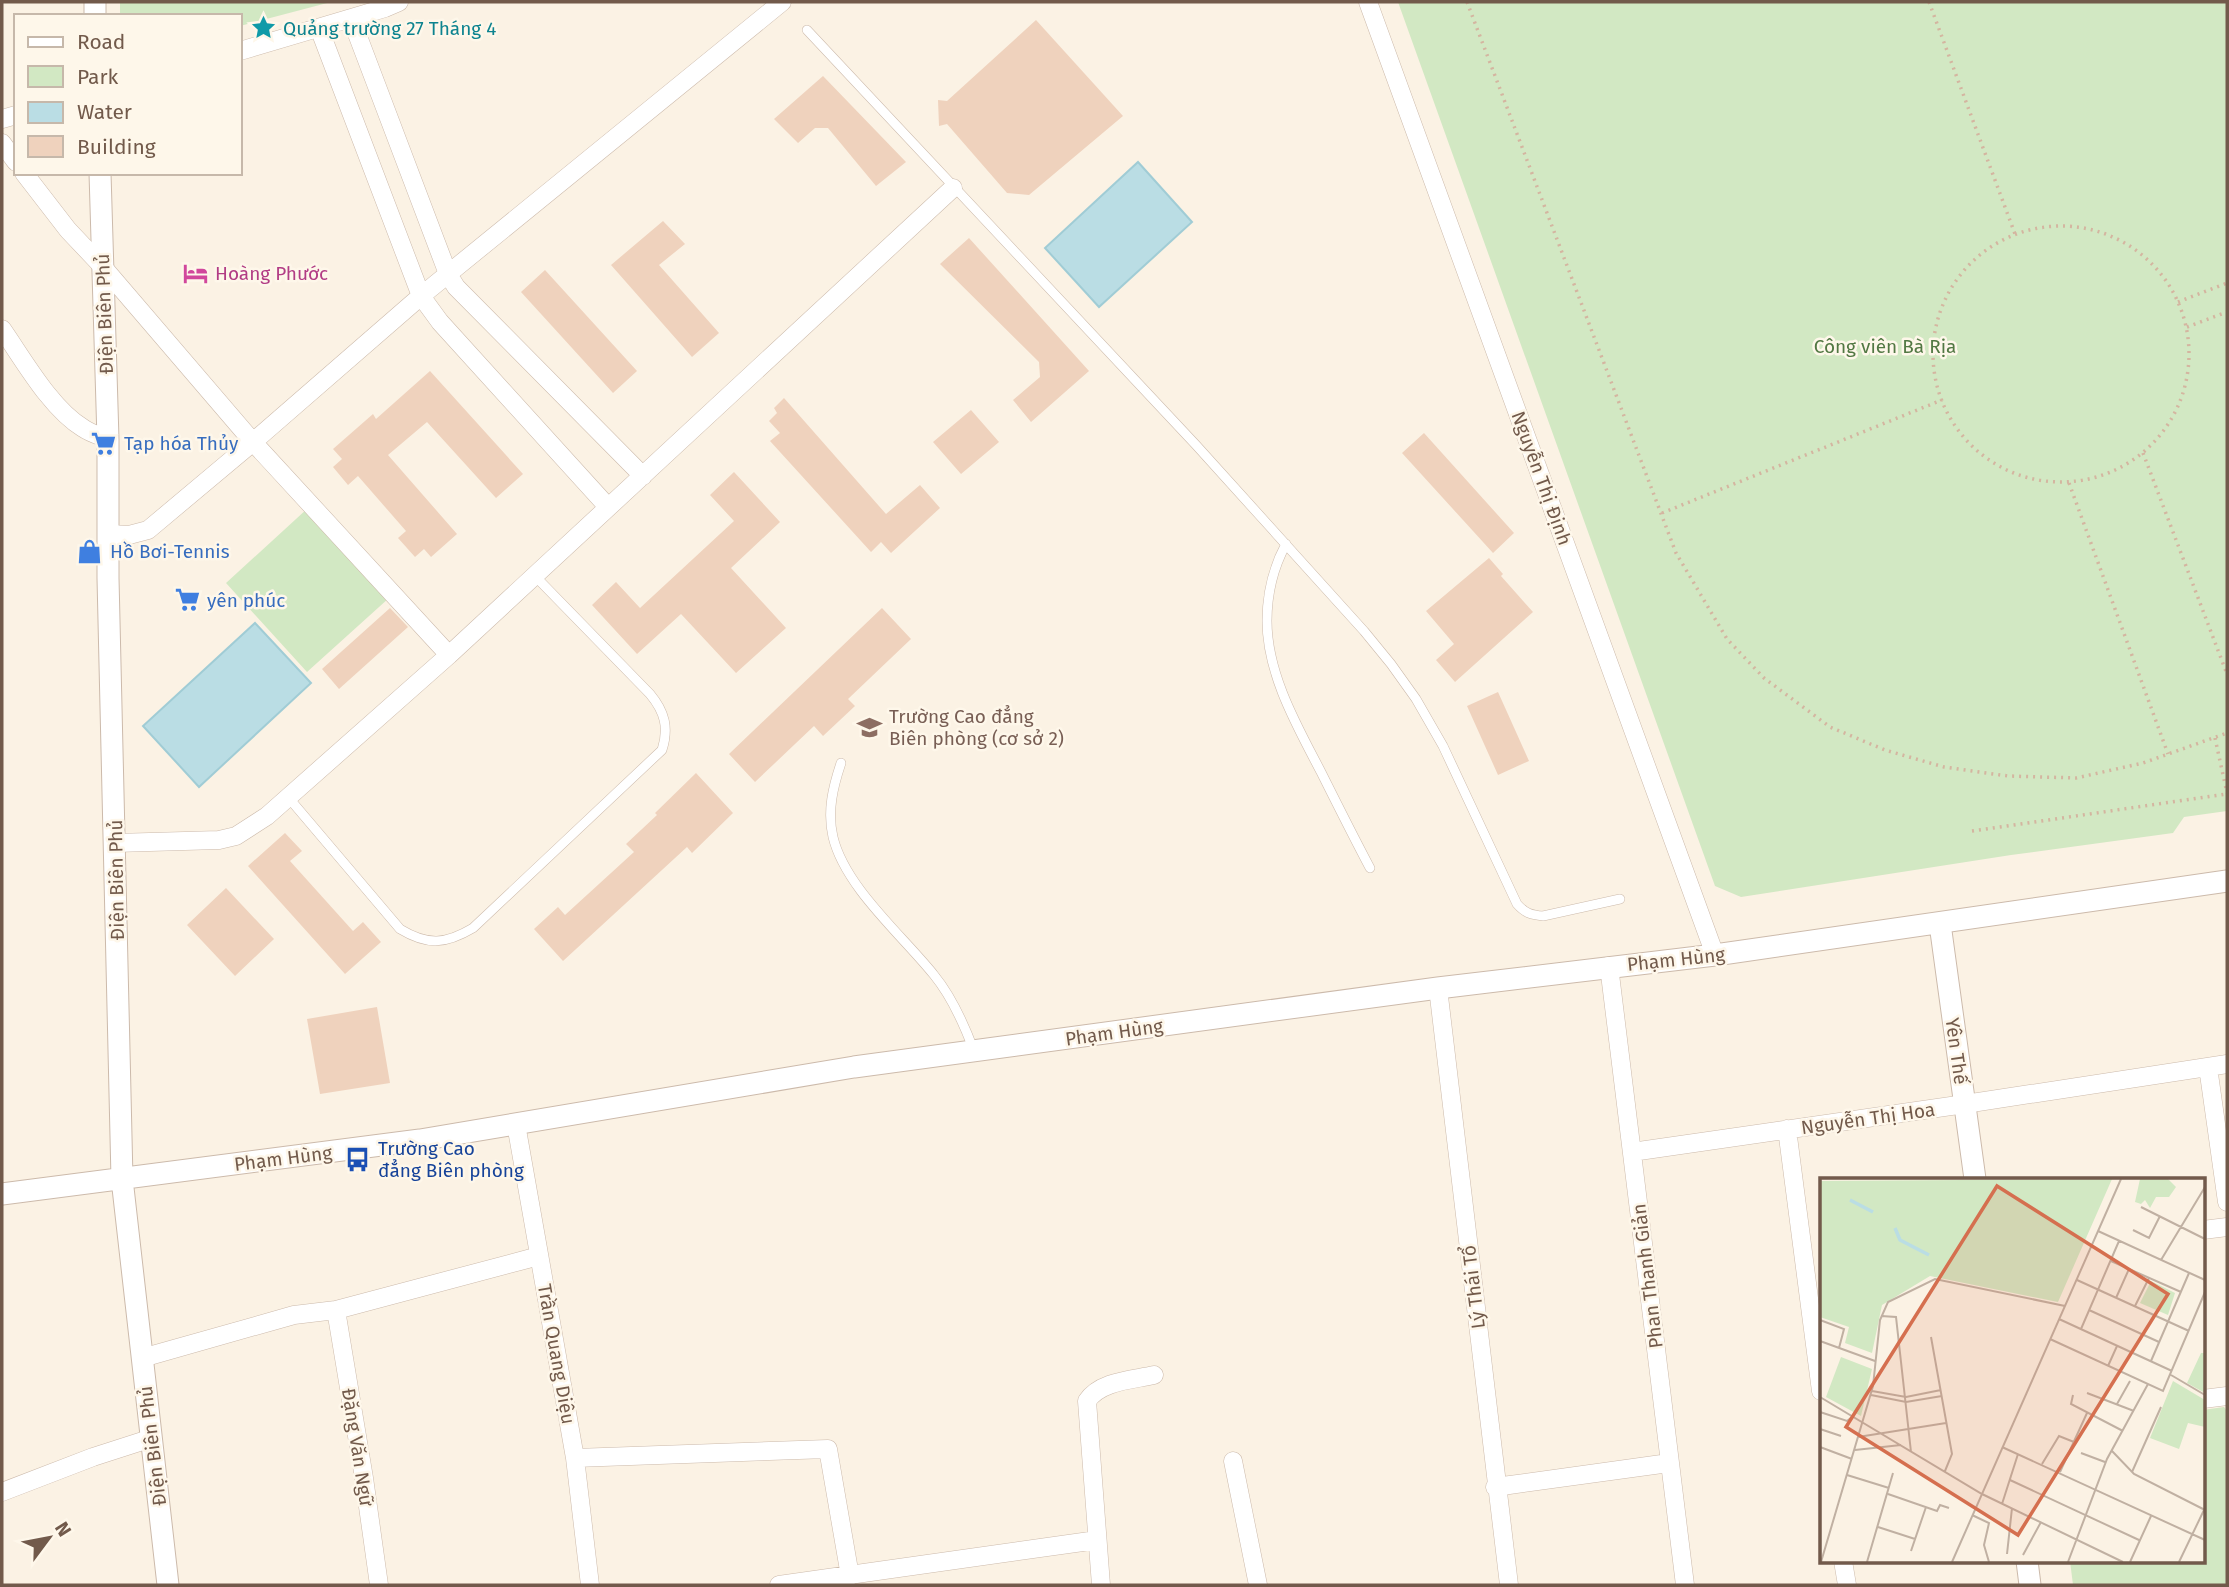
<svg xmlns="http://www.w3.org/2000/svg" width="2229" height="1587" viewBox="0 0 2229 1587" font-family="'Fira Sans',sans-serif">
	<rect width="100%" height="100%" fill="#fbf2e4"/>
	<path fill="#d2e8c3" d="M120,2h211l-91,24v-10h-120z
		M1398,2h829v809l-43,6 -11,16 -162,22 -270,42 -26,-11z
		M308,508l81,90 -82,74 -81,-89z
		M2224,1407l3,4v174h-154l-3,-24h133v-151z"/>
	<path fill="#badde4" stroke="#a0ccd5" stroke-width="2" d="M1138,162l54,60 -93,85 -54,-59z
		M255,623l56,60 -112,104 -56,-61z"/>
	<path fill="#efd2bd" d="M1036,20l87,96 -94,79 -22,-2 -60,-69 -8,2 -1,-26 9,1z
		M823,76l83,86 -30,24 -48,-58h-13l-17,15 -24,-24z
		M663,221l22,23 -26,21 60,68 -27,24 -81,-92z
		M969,238l120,133 -58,51 -18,-22 27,-23 -1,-15 -99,-98z
		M545,270l92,101 -24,22 -92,-101z
		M430,371l93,103 -27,24 -69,-76 -39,33 69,79 -26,23 -7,-8 -9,8 -17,-19 8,-7 -48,-55 -10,9 -15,-18 9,-8 -9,-10 40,-35 3,5z
		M784,398l102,116 34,-29 20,23 -49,45 -10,-11 -10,10 -101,-111 10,-8 -11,-12 8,-8 -3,-5z
		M971,410l28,32 -38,32 -28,-32z
		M1424,433l90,100 -21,20 -91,-100z
		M734,472l46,50 -49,46 55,60 -50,45 -55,-59 -44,40 -45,-49 24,-23 24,26 94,-87 -24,-26z
		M1489,558l14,16 -2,2 32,36 -78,70 -19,-22 18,-16 -28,-33z
		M390,608l18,19 -69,62 -17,-20z
		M882,608l29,31 -63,60 7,7 -32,30 -9,-10 -59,56 -26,-28z
		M1498,692l31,69 -31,14 -31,-69z
		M696,773l37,40 -41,40 -5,-6 -124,114 -29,-32 24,-22 7,8 69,-63 -8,-8 31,-29 -2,-2z
		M285,833l17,18 -12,10 63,70 10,-9 18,20 -36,32 -97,-108z
		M226,888l48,51 -39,37 -48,-51z
		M377,1007l13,76 -70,11 -13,-75z"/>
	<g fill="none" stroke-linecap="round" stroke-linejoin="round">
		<defs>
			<path id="service" d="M807,30l389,415 168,186 27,33 25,35 27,47 74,158c8,9 14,11 26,12l77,-17
				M1286,544c-13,24 -19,49 -19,77 0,53 30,105 54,151 16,32 32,64 49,96
				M841,763c-8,24 -14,48 -8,74 12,50 69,98 101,138 18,22 30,49 40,76
				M288,797l112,132c28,17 46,15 73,-1l189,-178c7,-22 3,-38 -12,-56l-116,-119"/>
			<path id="minor" d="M1368,2l347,953
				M351,18l97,256 8,13 187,189
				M319,28l102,268 19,26 168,185
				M240,51l145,-43 14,-6
				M2,119l14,-4
				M2,143l14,19
				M24,173l44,57 35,37 150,175 196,213
				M2,329c21,30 49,80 81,99 7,5 17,8 25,11
				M108,534l21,1 19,-5 105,-88 168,-146 361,-294
				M115,843l104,-3 17,-4 31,-20 182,-161 504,-467
				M1609,966l76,619
				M1438,988l71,597
				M2208,1067l19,135
				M516,1124l59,334 15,127
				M1787,1129l34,262
				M1632,1152l333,-48 262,-40
				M2203,1230l24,-3
				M336,1310l28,168 15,107
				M142,1358l152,-43 42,-5 203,-54
				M2203,1399l24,-3
				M575,1458l253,-9 22,127
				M1233,1461l25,124
				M1495,1487l174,-24
				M2,1492l91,-35 59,-19
				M1843,1561l4,24
				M779,1585l318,-45
				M1101,1585l-14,-184c13,-20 45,-21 67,-26"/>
			<path id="tertiary" d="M95,2v14
				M100,173l8,266v139l14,601 46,406
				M1940,924l35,255
				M2,1194l418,-54 434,-73 584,-79 277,-33 512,-74
				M2027,1561l3,24"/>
		</defs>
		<use href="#service" stroke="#ccbaab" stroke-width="10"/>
		<use href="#minor" stroke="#ccbaab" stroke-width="19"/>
		<use href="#tertiary" stroke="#ccbaab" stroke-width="23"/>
		<path stroke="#d4b5a0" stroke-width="3.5" stroke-dasharray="2 5" stroke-linecap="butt" d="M1467,2l209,551 51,86 37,39 66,49 55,23 59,17 64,9 68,2 67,-15 84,-30
			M1929,2l86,232
			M1933 354a128 128 0 1 1 256 0a128 128 0 1 1-256 0Z
			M2178,302l49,-19
			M2187,327l40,-15
			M2143,453l84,221
			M2069,483l99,271
			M1662,513l280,-113
			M2215,738l12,55
			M1972,831l255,-37"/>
		<use href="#service" stroke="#fff" stroke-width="9"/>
		<use href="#minor" stroke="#fff" stroke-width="18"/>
		<use href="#tertiary" stroke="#fff" stroke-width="21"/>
	</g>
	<defs>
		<symbol id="sight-bare" viewBox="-9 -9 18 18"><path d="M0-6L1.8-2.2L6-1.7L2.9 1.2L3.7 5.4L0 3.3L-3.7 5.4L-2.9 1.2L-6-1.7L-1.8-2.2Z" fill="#0f9aa8" stroke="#fef7ea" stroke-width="2.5" paint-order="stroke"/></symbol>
		<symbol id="hotel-bare" viewBox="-9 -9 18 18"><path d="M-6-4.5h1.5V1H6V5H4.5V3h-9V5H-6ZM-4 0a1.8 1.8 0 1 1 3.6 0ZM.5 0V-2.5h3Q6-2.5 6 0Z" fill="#d1479c" stroke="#fef7ea" stroke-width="2.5" paint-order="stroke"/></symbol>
		<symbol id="supermarket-bare" viewBox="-9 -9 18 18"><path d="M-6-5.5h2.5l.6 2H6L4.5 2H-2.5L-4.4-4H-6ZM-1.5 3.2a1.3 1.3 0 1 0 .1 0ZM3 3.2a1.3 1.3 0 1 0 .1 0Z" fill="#3f7fe0" stroke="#fef7ea" stroke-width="2.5" paint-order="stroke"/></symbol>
		<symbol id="shop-bare" viewBox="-9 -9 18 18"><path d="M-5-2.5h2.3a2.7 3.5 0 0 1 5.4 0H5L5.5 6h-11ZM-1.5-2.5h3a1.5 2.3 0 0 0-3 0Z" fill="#3f7fe0" stroke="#fef7ea" stroke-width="2.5" paint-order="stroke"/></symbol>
		<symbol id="university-bare" viewBox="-9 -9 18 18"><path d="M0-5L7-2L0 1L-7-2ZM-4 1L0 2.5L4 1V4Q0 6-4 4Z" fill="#8d6e63" stroke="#fef7ea" stroke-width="2.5" paint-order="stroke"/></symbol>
		<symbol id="bus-bare" viewBox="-9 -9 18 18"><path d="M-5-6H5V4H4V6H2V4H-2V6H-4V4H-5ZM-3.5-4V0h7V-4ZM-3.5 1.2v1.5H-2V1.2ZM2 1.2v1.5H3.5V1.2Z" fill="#1a4fb4" stroke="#fef7ea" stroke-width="2.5" paint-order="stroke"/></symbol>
	</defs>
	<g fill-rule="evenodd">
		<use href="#sight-bare" x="246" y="10" width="35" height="35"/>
		<use href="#hotel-bare" x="178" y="256" width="35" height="35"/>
		<use href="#supermarket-bare" x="86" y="426" width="35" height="35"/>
		<use href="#shop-bare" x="72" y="534" width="35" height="35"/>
		<use href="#supermarket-bare" x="170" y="582" width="35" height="35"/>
		<use href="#university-bare" x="852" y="710" width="35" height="35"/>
		<use href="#bus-bare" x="340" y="1142" width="35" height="35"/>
	</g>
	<g text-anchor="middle" stroke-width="5" stroke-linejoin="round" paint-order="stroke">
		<g font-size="19" fill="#0d838f" stroke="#fef7ea" text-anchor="start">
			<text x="283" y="35">Quảng trường 27 Tháng 4</text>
		</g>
		<g font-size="19" fill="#b23c85" stroke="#fef7ea" text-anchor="start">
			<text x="215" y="280">Hoàng Phước</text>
		</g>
		<g font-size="19" fill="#725a4b" stroke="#fef7ea">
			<text transform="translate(104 314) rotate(-92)" y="7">Điện Biên Phủ</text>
			<text transform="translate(1542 478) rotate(70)" y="7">Nguyễn Thị Định</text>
			<text transform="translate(116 880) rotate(-91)" y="7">Điện Biên Phủ</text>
			<text transform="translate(1676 959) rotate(-6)" y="7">Phạm Hùng</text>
			<text transform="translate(1114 1032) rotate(-8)" y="7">Phạm Hùng</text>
			<text transform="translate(1957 1051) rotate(82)" y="7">Yên Thế</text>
			<text transform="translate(1868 1118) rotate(-8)" y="7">Nguyễn Thị Hoa</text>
			<text transform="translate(283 1158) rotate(-7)" y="7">Phạm Hùng</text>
			<text transform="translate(1647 1276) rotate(-97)" y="7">Phan Thanh Giản</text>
			<text transform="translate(1473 1287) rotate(-97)" y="7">Lý Thái Tổ</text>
			<text transform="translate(557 1354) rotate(80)" y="7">Trần Quang Diệu</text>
			<text transform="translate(152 1446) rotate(-97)" y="7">Điện Biên Phủ</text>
			<text transform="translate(358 1447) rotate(81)" y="7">Đặng Văn Ngữ</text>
		</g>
		<g font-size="19" fill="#527843" stroke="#fef7ea">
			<text x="1885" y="353">Công viên Bà Rịa</text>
		</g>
		<g font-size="19" fill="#366cbe" stroke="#fef7ea" text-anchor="start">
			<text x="124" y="450">Tạp hóa Thủy</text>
			<text x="110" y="558">Hồ Bơi-Tennis</text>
			<text x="207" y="607">yên phúc</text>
		</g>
		<g font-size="19" fill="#785e54" stroke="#fef7ea" text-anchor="start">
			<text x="889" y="723">Trường Cao đẳng<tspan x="889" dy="22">Biên phòng (cơ sở 2)</tspan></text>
		</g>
		<g font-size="19" fill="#164399" stroke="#fef7ea" text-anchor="start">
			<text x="378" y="1155">Trường Cao<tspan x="378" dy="22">đẳng Biên phòng</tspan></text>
		</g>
	</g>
	<g transform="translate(1820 1178)">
		<rect width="385" height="385" fill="#fbf2e4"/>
		<path d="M292,1l-54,123 -128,-26 -48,29 -10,48 -27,-10 4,-16 -29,-10v-136zM320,1h28l8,8 -7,10h-13l-6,11 -5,-8 -4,4 -6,-2zM331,103l24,12 -7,22 -28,-12zM381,175h4v40l-18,-10zM21,179l31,12 -11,47 -35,-19zM353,203l32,19v27l-17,-4 -9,26 -29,-11z" fill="#d2e8c3"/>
		<path fill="none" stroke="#badde4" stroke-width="3.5" d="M30,22l23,12M75,50l5,12 29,15"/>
		<path fill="none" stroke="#c0b0a2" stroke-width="2" d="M321,29l64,32M313,52l16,8 11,-22M278,53l107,49M341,82l44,-73M291,83l70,31M257,102l112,51M296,120l13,-29M315,128l14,-28M269,132l70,32M61,138l15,1 15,135M239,141l113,52M0,142l24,9 -5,19M261,151l38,-88M111,159l21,117 -7,17M230,161l113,52 42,-99M0,163l55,20M331,183l38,-88M288,188l9,-20M351,197l34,20M52,213l34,6 35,-7M267,215l47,18M51,217l35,7 36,-6M253,217l-2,9 52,27M0,219l162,97 141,68M297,226l13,-23M0,234l27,9 5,-4M0,251l21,7M38,259l88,-14M0,269l32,12M182,269l203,93M35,272l46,-5M292,273l22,23 71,36M261,275l24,9M222,286l17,-28 15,6M240,294l27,-59M312,294l29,-65M27,297l42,13M190,302l129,60M68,316l49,17 3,-6 9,3M182,326l16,-50M152,337l17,8 -5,22 5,17M58,349l37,12M91,373l15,-44M187,376l5,-46M203,377l18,-33M1,384l52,-176 7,-66 8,-18 47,-23 130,27M47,384l26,-89M132,384l169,-383M248,384l39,-103 41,-75M310,384l21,-46M359,384l25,-52"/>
		<path fill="#d56f4f" fill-opacity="0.15" stroke="#d56f4f" stroke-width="3.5" d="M177,8l171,108 -150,241 -172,-108z"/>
		<rect width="385" height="385" fill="none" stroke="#725a4b" stroke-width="3.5"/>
	</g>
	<rect width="2229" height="1587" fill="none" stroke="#725a4b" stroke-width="7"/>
	<rect x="14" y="14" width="228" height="161" fill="#fef7ea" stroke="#c6b8aa" stroke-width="2"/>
	<rect x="28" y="37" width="35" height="10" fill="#ffffff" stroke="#c6b8aa" stroke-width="2"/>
	<text x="77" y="49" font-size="21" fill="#725a4b">Road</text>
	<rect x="28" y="66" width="35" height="21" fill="#d2e8c3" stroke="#c6b8aa" stroke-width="2"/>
	<text x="77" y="84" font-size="21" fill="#725a4b">Park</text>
	<rect x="28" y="102" width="35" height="21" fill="#badde4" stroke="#c6b8aa" stroke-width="2"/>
	<text x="77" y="119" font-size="21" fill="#725a4b">Water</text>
	<rect x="28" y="136" width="35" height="21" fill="#efd2bd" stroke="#c6b8aa" stroke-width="2"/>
	<text x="77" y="154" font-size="21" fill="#725a4b">Building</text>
	<g transform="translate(49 1538) rotate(58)" stroke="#fef7ea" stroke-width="5" paint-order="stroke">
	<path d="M0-5L12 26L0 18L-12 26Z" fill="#725a4b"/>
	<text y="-10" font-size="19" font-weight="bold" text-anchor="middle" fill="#725a4b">N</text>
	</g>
</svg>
